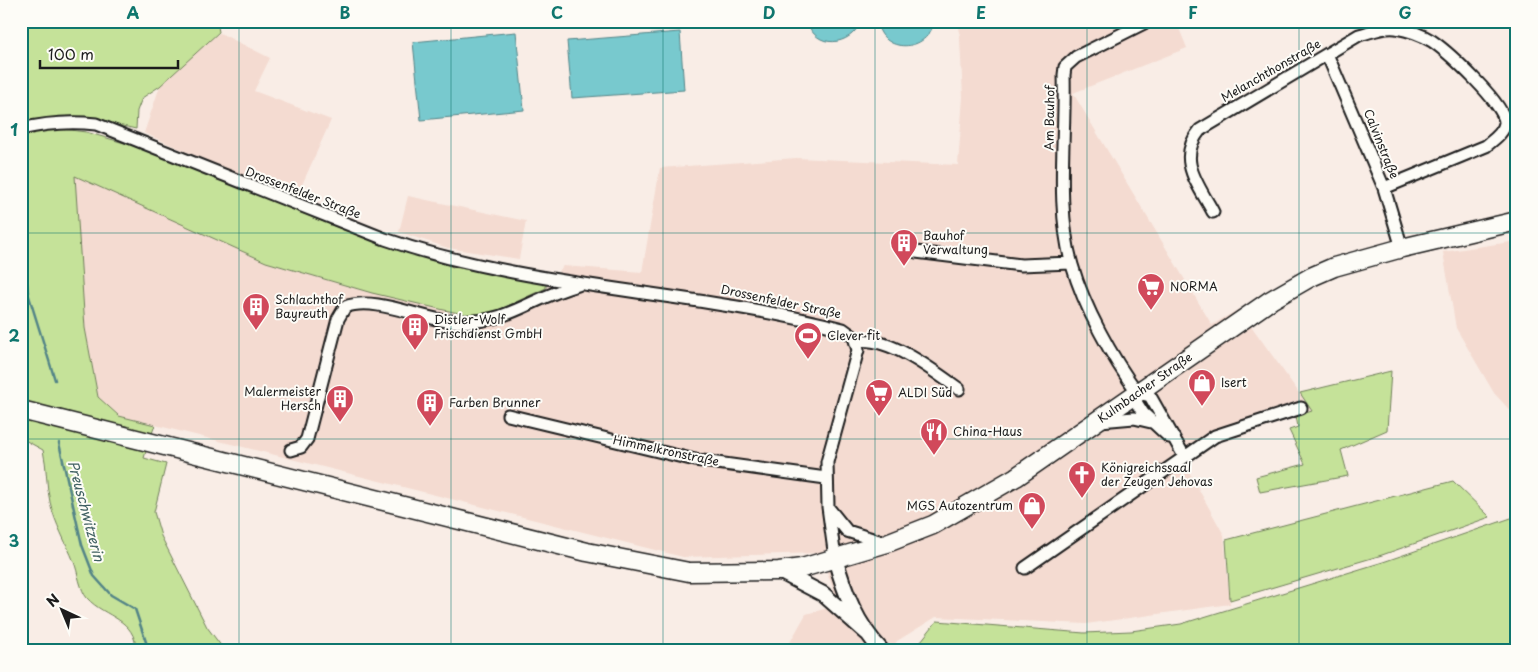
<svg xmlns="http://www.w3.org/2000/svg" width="1538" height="672" viewBox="0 0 1538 672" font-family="'Playpen Sans',sans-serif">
	<rect width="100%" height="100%" fill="#f9ede6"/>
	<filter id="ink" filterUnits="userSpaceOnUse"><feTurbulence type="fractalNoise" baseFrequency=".02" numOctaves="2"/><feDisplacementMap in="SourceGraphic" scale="10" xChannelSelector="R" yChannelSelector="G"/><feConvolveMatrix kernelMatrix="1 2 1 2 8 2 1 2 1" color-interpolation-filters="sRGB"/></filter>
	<g filter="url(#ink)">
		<path fill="#f4dbd1" d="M959,21h217l11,27 -114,45 139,232 27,-16 73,102 -94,29 -34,23 40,72 6,69 -144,20 -150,-7 -39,24 -6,10h-106l21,-37 33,-9 -19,-52 -137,4 -564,-141 -21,-19 -13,-69 -11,-153 192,87 106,31 174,-5 17,-22 79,6 18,-104 136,-10 162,7 5,-68z
			M220,33l50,25 -16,33 77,29 -34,76 -60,-22 -93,-41 16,-47 50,-47z
			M408,196l118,25 -7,38 -71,-11 -49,-16z
			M1517,241v177l-23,-25 -38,-65 -13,-76z"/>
		<path fill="#c5e299" stroke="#707f5a" d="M21,21h196l2,11 -59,54 -18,12 -5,13 -1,18c-46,-10 -67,-17 -115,-6z
			M54,128l32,4 52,15 211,85 104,35 93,15v6l-56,26h-26l-20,-4 -72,-17 -106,-31 -191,-86 10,152 13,69 21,19 36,9 -4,11 -130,-32v-270z
			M1391,371l-4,59 -46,20 7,26 -88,16 -4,-15 49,-13 -16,-34 9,-3 -2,-11 16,-5 -12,-18z
			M21,416l126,32 -3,10 22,6 -12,48 7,24 46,91 18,24h-89c0,-33 -31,-33 -49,-53 -7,-8 -9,-26 -13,-36 -8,-20 -19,-38 -24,-60 -4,-17 -3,-35 -7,-52l-22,-12z
			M1453,481l37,36 -108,38 -152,45 -4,-60z
			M1517,516v135h-578l-18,-10 16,-20 147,12 47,-2 50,-7 202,-62z"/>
		<path fill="#78c9ce" stroke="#538487" d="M807,21h54c-10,26 -46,29 -54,0z
			M877,21h57c-5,32 -53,34 -57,0z
			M516,32l8,78 -103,10 -8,-78z
			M680,32l4,58 -112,8 -5,-57z"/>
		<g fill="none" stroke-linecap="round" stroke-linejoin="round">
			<path stroke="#538487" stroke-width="2.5" d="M21,231l7,62 27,87
				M59,443l23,102 12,31 17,19 24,14 14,42"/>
			<defs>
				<path id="minor" d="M1327,54l57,134 18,60
					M21,129c25,-6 49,-8 75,-5l289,115c148,51 307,51 458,90l11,8 4,13 -31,112 1,45 7,51
					M1213,212c-15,-28 -37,-53 -13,-82l159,-95c12,-3 24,-9 37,-7 12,2 26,7 36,13 16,11 74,64 73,82 -1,10 -12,17 -19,23l-102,42
					M916,252l105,13 50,-2
					M857,341c32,-5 77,30 102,48
					M1138,393c-26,-35 -54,-86 -66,-128 -17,-61 -6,-128 -8,-190l1,-8 11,-10 72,-36
					M1138,393l12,3 34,60
					M1138,393l-2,9 7,11 26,24
					M508,415l187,45 131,18
					M1100,421l34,-3 17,4
					M291,450l10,-3 6,-8 31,-120 7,-12c28,-11 72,10 102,14 60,6 79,-22 131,-36
					M830,510l17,21 35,11
					M1025,568l190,-132 86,-28"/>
				<path id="tertiary" d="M835,558c10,36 21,65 47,93
					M779,571l44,23 44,39"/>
				<path id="primary" d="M21,410l566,142 102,20 90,-1 23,-3 85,-25 46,-18 83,-48 255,-177 40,-23 23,-10 68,-19 115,-27"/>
			</defs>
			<use href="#minor" stroke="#1c1c1c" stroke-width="15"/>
			<use href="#tertiary" stroke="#1c1c1c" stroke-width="18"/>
			<use href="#primary" stroke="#1c1c1c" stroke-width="21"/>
			<use href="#minor" stroke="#fdfcf7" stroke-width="11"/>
			<use href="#tertiary" stroke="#fdfcf7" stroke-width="14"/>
			<use href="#primary" stroke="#fdfcf7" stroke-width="18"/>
		</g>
	</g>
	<path fill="none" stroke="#0f766e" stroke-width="1" stroke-opacity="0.55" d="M239,21v630M451,21v630M663,21v630M875,21v630M1087,21v630M1299,21v630M21,233h1496M21,439h1496"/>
	<defs>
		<symbol id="building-pin" viewBox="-11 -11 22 30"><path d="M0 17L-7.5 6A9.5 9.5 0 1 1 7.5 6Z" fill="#d1495b" stroke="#fdfcf7"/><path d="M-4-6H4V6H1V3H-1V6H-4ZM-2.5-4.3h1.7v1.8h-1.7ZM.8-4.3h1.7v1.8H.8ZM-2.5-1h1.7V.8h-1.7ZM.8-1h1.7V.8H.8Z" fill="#fff"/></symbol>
		<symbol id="supermarket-pin" viewBox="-11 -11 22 30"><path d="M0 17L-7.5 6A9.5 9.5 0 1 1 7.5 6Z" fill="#d1495b" stroke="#fdfcf7"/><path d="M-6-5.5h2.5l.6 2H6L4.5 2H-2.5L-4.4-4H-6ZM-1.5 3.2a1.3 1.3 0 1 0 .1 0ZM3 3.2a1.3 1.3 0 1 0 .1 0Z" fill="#fff"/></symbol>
		<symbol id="stadium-pin" viewBox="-11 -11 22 30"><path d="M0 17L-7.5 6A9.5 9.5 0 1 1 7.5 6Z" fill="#d1495b" stroke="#fdfcf7"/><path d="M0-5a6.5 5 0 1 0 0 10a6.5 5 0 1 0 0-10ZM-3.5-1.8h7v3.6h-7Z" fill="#fff"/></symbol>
		<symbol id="shop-pin" viewBox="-11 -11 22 30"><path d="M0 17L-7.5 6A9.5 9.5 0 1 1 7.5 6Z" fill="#d1495b" stroke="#fdfcf7"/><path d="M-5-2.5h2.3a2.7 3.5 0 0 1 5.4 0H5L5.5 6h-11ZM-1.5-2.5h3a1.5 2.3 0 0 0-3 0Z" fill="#fff"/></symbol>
		<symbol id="restaurant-pin" viewBox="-11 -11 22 30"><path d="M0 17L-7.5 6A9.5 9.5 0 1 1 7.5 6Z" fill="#d1495b" stroke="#fdfcf7"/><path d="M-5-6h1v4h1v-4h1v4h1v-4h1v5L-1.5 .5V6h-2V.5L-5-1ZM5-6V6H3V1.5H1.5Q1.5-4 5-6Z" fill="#fff"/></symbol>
		<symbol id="church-pin" viewBox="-11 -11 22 30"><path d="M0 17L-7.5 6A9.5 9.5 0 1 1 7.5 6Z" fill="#d1495b" stroke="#fdfcf7"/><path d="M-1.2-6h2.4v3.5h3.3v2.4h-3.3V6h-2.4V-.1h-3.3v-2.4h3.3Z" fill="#fff"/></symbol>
	</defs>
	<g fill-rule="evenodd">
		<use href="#building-pin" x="888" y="227" width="32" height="43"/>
		<use href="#supermarket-pin" x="1135" y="271" width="32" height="43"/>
		<use href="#building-pin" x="240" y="291" width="32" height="43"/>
		<use href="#building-pin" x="399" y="311" width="32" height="43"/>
		<use href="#stadium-pin" x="792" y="320" width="32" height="43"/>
		<use href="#shop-pin" x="1186" y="367" width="32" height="43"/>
		<use href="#supermarket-pin" x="863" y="377" width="32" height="43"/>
		<use href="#building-pin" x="324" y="383" width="32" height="43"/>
		<use href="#building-pin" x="414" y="387" width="32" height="43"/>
		<use href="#restaurant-pin" x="918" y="416" width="32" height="43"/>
		<use href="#church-pin" x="1066" y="459" width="32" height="43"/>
		<use href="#shop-pin" x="1016" y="490" width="32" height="43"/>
	</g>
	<g text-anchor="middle" stroke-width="4" stroke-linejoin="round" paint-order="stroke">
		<g font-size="12" fill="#1c1c1c" stroke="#fdfcf7">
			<text transform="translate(1271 71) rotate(-30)" y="4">Melanchthonstraße</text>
			<text transform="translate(1050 118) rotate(-89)" y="4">Am Bauhof</text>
			<text transform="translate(1381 144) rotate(68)" y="4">Calvinstraße</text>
			<text transform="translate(303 193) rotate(21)" y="4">Drossenfelder Straße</text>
			<text transform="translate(781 302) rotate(12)" y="4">Drossenfelder Straße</text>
			<text transform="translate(1145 388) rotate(-35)" y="4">Kulmbacher Straße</text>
			<text transform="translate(666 451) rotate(12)" y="4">Himmelkronstraße</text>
		</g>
		<g font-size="12" fill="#1c1c1c" stroke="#fdfcf7" text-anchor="start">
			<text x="923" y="240">Bauhof<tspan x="923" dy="14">Verwaltung</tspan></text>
			<text x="1170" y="291">NORMA</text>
			<text x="275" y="304">Schlachthof<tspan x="275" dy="14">Bayreuth</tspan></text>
			<text x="434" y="324">Distler-Wolf<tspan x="434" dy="14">Frischdienst GmbH</tspan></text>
			<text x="827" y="340">Clever fit</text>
			<text x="1221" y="387">Isert</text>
			<text x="321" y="396" text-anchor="end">Malermeister<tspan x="321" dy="14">Hersch</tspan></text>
			<text x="898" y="397">ALDI Süd</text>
			<text x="449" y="407">Farben Brunner</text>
			<text x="953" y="436">China-Haus</text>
			<text x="1101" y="472">Königreichssaal<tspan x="1101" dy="14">der Zeugen Jehovas</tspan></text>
			<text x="1013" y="510" text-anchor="end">MGS Autozentrum</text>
		</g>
		<g font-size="14" font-style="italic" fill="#416163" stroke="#fdfcf7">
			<text transform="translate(86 511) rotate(75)" y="5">Preuschwitzerin</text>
		</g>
	</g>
	<rect width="1538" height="672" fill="none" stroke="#fdfcf7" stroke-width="55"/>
	<g transform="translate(62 610) rotate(316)" stroke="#fdfcf7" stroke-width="4" paint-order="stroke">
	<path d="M0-4L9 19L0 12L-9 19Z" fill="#1c1c1c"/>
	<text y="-8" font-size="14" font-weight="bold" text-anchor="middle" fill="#1c1c1c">N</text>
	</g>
	<path d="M40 60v8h138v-8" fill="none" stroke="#1c1c1c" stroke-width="2.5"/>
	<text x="48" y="60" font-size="15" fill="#1c1c1c" stroke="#fdfcf7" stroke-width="4" paint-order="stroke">100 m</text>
	<rect x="28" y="28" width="1482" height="616" fill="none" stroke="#0f766e" stroke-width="2"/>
	<g font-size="16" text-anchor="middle" font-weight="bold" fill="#0f766e">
		<text x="133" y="19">A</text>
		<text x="345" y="19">B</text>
		<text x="557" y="19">C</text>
		<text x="769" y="19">D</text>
		<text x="981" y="19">E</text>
		<text x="1193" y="19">F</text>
		<text x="1405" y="19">G</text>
		<text x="14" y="136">1</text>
		<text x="14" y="342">2</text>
		<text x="14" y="547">3</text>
	</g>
</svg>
